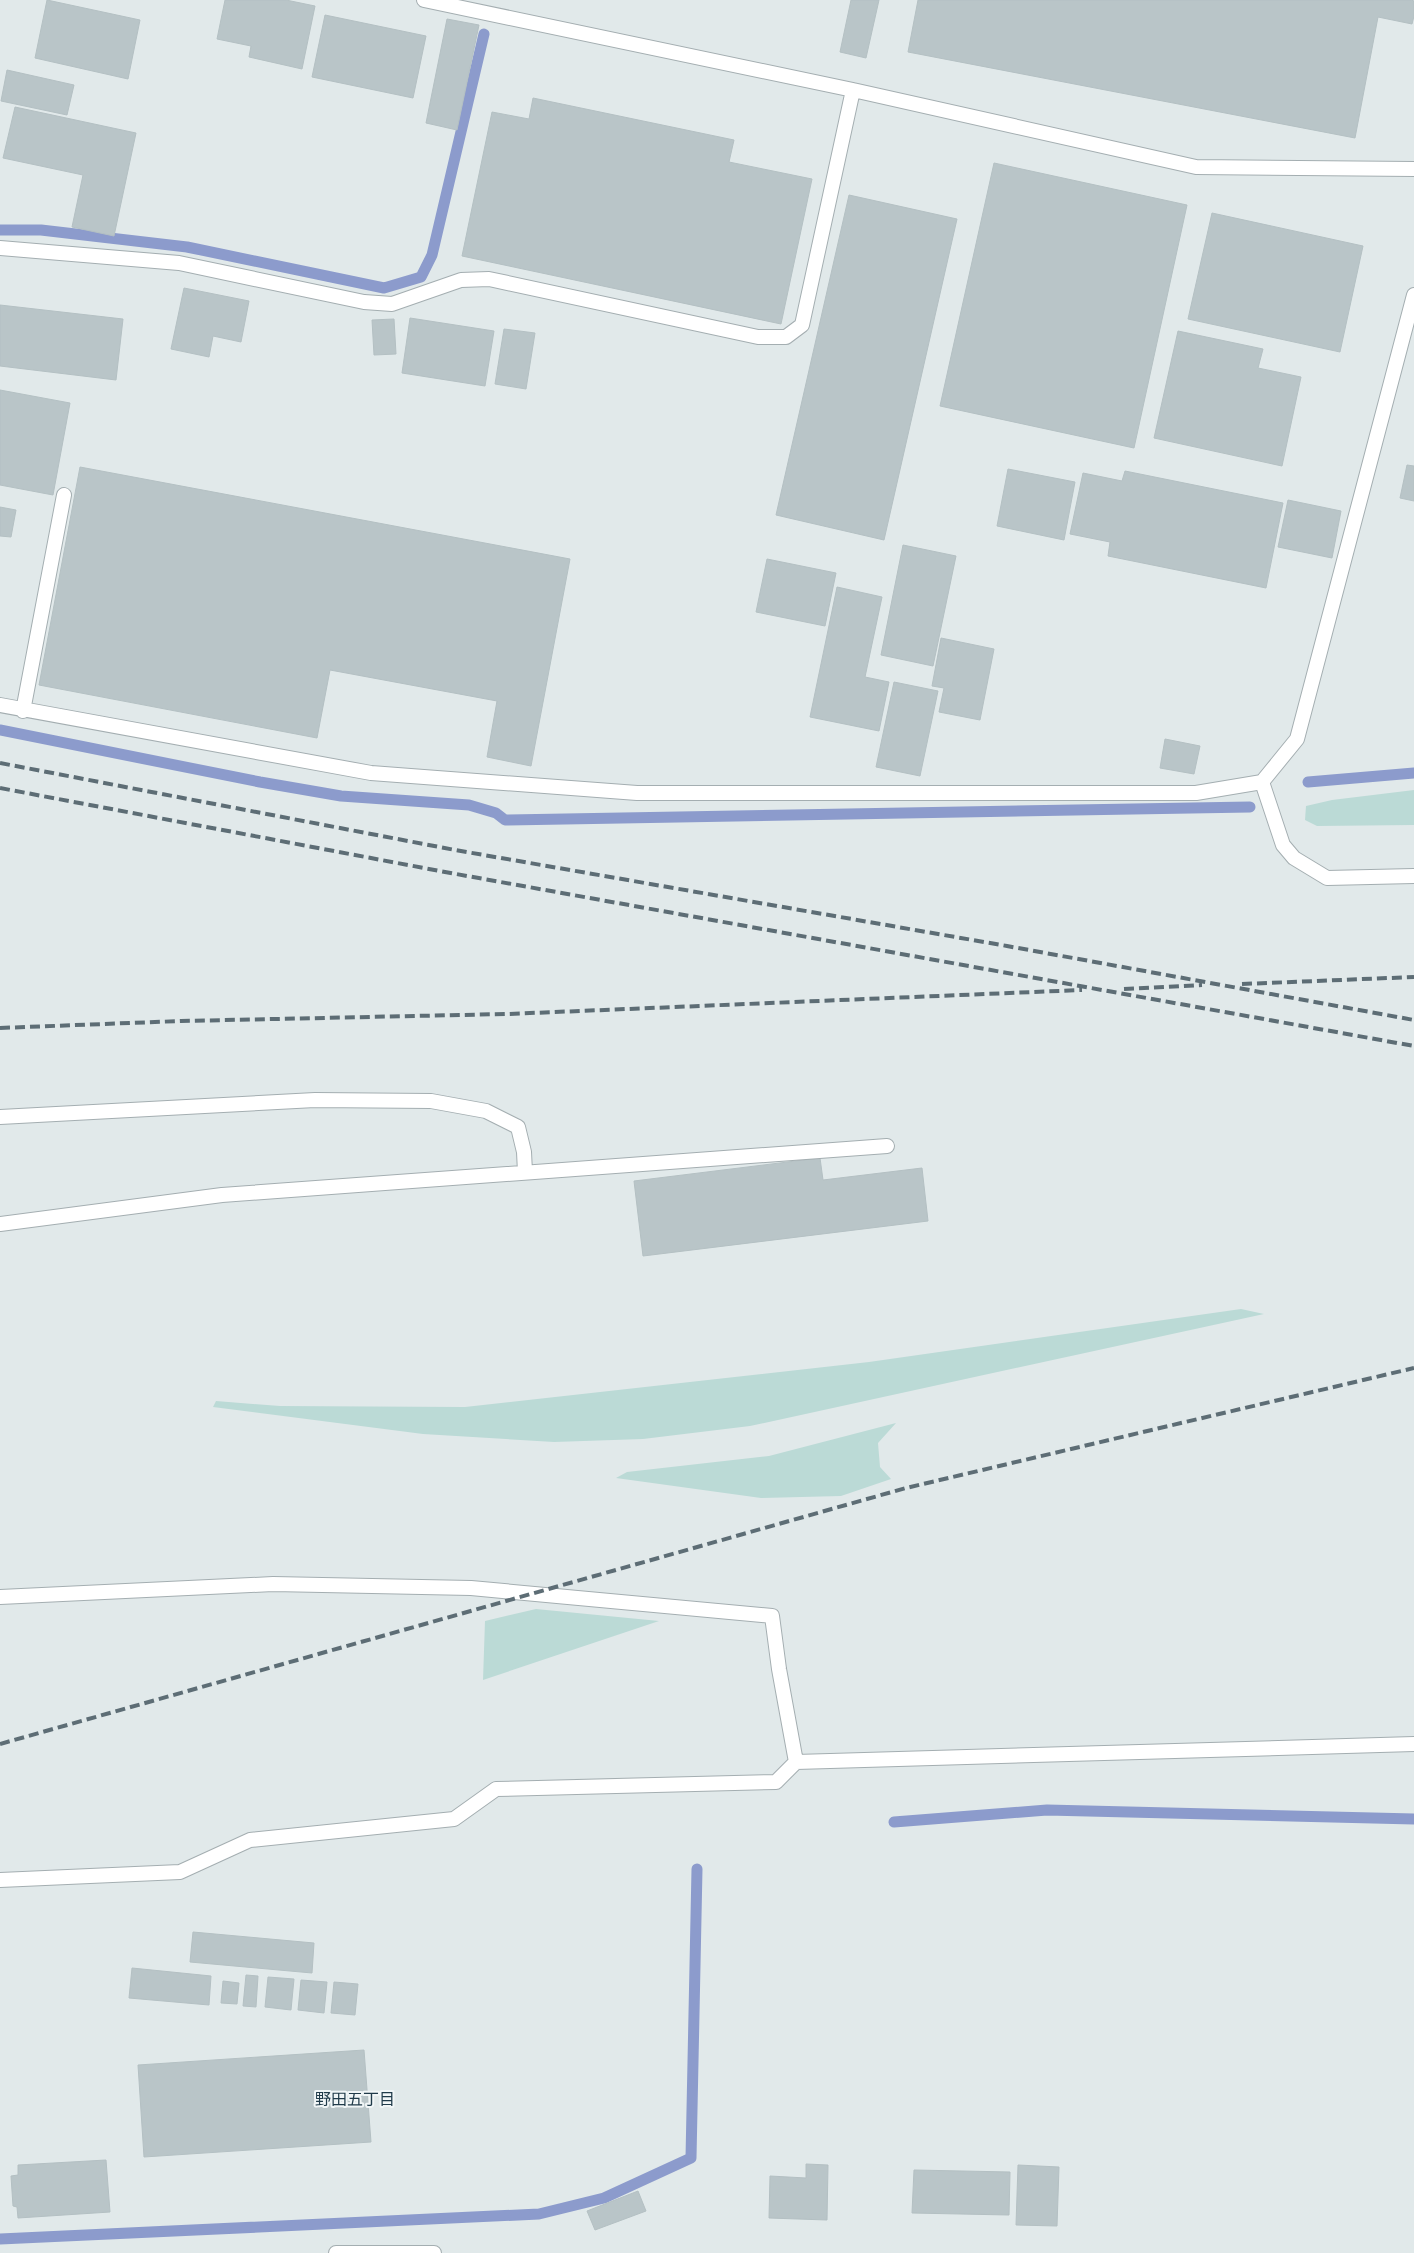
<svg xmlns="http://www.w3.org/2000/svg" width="1414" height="2253" viewBox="0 0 1414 2253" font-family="'Varela Round','Noto Sans JP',sans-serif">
	<rect width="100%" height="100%" fill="#e1e9ea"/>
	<path fill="#bbdad6" d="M1414,790v35l-97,1 -12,-6 1,-14 26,-6z
		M1241,1309l23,5 -514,112 -107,13 -89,3 -131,-8 -210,-27 3,-6 64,5 185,1 404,-45z
		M896,1423l-18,20 2,24 11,12 -50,17 -80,2 -145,-20 11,-6 142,-16z
		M536,1609l123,12 -176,59 2,-59z"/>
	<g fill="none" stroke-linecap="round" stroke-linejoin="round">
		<path stroke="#8c9bcc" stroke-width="11" d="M0,230h41l146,17 197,41 37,-11 11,-22 52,-221
			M0,730l260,52 81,14 128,9 27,8 9,7 745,-13
			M1308,782l106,-9
			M894,1822l153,-12 367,9
			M0,2239l539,-25 65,-16 87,-40 6,-289"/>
	</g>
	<path fill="#b9c5c8" stroke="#b4c0c3" d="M47,0l93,20 -12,59 -93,-21z
		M225,0h61l29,6 -13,63 -53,-12 2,-11 -34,-7z
		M851,0h28l-13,58 -26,-6z
		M918,0h493l3,1v15l-2,8 -34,-7 -23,121 -447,-86z
		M325,15l101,21 -13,62 -101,-21z
		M447,19l32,6 -22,105 -31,-7z
		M7,70l67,15 -7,30 -66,-14z
		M533,98l201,42 -5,22 83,17 -31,145 -319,-68 30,-144 37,7z
		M15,107l121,26 -22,103 -42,-9 11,-52 -80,-17z
		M994,163l193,42 -53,243 -194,-42z
		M849,195l108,24 -73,321 -108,-25z
		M1212,213l151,33 -23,106 -152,-33z
		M184,288l65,13 -8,41 -28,-6 -4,21 -38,-8z
		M0,305l123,14 -7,61 -116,-14z
		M410,318l84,13 -9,55 -83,-13z
		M394,319l2,35 -22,1 -2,-35z
		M504,329l31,4 -9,56 -31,-5z
		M1178,331l85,18 -5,19 43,9 -19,89 -128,-28z
		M0,390l70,13 -17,92 -53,-10z
		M1407,465l7,1v35l-14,-3z
		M80,467l490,92 -39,207 -44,-9 10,-56 -167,-31 -13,68 -278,-53z
		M1008,469l67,13 -11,58 -67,-14z
		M1125,471l158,32 -17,85 -158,-32 2,-14 -40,-8 13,-61 39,8z
		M1288,500l53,11 -9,47 -54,-11z
		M0,507l16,3 -5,27 -11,-1z
		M903,545l53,11 -23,110 -52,-11z
		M767,559l69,14 -11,53 -69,-14z
		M837,587l45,10 -17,80 24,5 -10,49 -69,-14z
		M941,638l53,11 -14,71 -41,-8 5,-24 -12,-2z
		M894,682l44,9 -18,85 -44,-9z
		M1165,739l35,7 -6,28 -34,-6z
		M820,1158l3,22 99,-12 6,53 -285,35 -9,-75z
		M193,1932l121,11 -2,30 -122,-11z
		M132,1968l79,8 -2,29 -80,-7z
		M246,1975l12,1 -2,31 -13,-1z
		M268,1977l26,2 -3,31 -26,-3z
		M301,1980l26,2 -3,31 -26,-3z
		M223,1981l16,2 -2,21 -16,-1z
		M334,1982l24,2 -3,31 -24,-2z
		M364,2050l7,92 -227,15 -6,-92z
		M106,2160l4,52 -92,6 -1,-11 -4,-1 -2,-30 7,-1v-10z
		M806,2164l22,1 -1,55 -58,-2 1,-42 36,2z
		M1018,2165l41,2 -2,59 -41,-1z
		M914,2170l96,2 -1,43 -97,-2z
		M638,2191l8,20 -51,19 -8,-19z"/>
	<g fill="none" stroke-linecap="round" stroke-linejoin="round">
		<defs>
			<path id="service" d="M1262,782l21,63 11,13 33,20 87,-2
				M0,1117l315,-17 116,1 55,10 32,16 6,25 1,20
				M0,1224l222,-29 665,-49
				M0,1597l273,-13 198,4 301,28 7,53 17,93 -20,20 -280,7 -42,30 -204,21 -70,32 -180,8
				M796,1762l618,-18"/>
			<path id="minor" d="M424,0l429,90 343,77 218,2
				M0,248l179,15 185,39 28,2 69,-24 28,-1 269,58h28l16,-12 51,-235
				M0,705l371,68 266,20h559l66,-11 35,-43 117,-444
				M23,711l41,-216
				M336,2253h98"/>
		</defs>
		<use href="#service" stroke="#a4aeb1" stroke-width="16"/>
		<use href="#minor" stroke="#a4aeb1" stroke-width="16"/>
		<use href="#service" stroke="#fff" stroke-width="14"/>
		<use href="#minor" stroke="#fff" stroke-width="14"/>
		<path stroke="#5d6d75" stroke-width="4" stroke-dasharray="10 5" stroke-linecap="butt" d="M0,763l455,87 552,96 407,74
			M0,788l445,84 969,174
			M1242,984l172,-7
			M1124,989l78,-4
			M0,1028l181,-7 326,-7 575,-24
			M0,1744l906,-256 508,-120"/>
	</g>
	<g text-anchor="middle" stroke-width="4" stroke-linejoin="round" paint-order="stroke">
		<g font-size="16" fill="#203b4a" stroke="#f1f6f7">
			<text x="355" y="2105">野田五丁目</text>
		</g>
	</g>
</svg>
